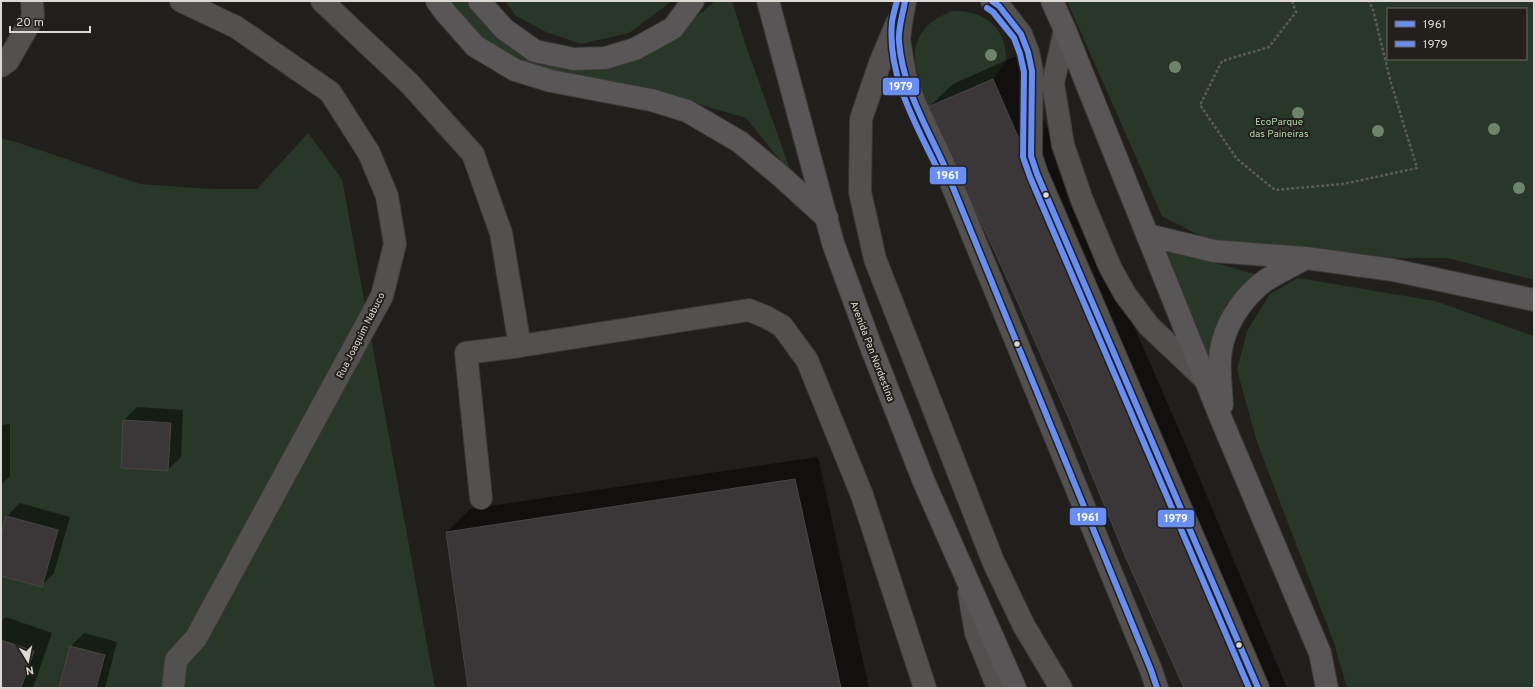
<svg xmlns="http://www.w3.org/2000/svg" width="1535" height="689" viewBox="0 0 1535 689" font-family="Overpass,sans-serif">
	<rect width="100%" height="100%" fill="#211f1c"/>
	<path fill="#293728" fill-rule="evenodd" d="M452,1h19l112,66 93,-33 39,-33h17l14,45 46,129 -46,-57 -71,-21 -128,-24 -64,-33z
		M505,1h164l-1,3 -39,29 -48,11 -35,-12 -30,-16z
		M1067,1h467v279l-87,-22h-50l-25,-3 -105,-3 -65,-15 -40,-21zM1388,9h138v50h-138z
		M953,11c32,-1 55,18 53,51l-13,17 -65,28c-4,-16 -12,-33 -13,-49 -1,-25 17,-40 38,-47z
		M308,133l34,46 93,509h-434v-549l12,2 127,43 70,5h47z
		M1160,247l98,28 -32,29 -20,55z
		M1298,278l137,23 99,35v352h-187l-13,-45 -77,-201 -20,-72 10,-39 23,-37z"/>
	<path fill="#0007" d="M1016,56l168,385 103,247h-102l-114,-267 -59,-134 -83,-180 24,-23z
		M137,407l46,3 -2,47 -13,13 -44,-50z
		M10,424v52l-9,9v-60z
		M818,457l51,231h-400l-22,-156 23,-23z
		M20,503l50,14 -16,56 -13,13 -40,-11v-36l6,-23z
		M6,617l46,16 -19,55h-32v-67z
		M84,633l33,9 -12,46h-45l11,-42z"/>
	<path fill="#3b3739" stroke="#484645" d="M993,79l60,138 202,471h-71l-58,-130 -56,-137 -59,-134 -83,-180z
		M123,420l48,3 -3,48 -47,-3z
		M795,479l46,209h-373l-22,-156z
		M6,516l52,14 -16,57 -41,-11v-40z
		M1,640l33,11 -13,37h-20z
		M70,646l35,9 -9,33h-37z"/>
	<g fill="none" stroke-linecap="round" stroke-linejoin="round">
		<defs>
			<path id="minor" d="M322,1l87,82 64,71 28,79 19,113 229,-36 17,7 16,9 25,34 55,135 63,193
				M905,1l-4,22 -2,17 6,35 10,29 28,59 208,507 6,18
				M992,1l7,5 22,28 7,18 4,19 -1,75v10l6,18 221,514
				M897,23l-17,40 -19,56 -1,73 15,67 118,302 31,65 37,62
				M1065,30l-12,53 10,62 19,55 28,67 15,27 24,32 58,55
				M1,66l7,-5 25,-44 -1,-16
				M481,498l-15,-145 54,-7
				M969,593l7,40 22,55
				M173,688l3,-28 20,-22 186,-342 13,-52 -8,-48 -18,-43 -39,-61 -94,-65 -55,-26"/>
			<path id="highway" d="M437,1l8,11 30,34 40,24 36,11 100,19 36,11 53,31 43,36 44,40
				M479,1l25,28 31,22 39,8 31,-1 30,-9 38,-21 20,-27
				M768,1l65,242 37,101 54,138 91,206
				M1052,1l13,29 157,391 98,232 7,35
				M1147,235l67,16 92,7 87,12 141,30
				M1222,405c-1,-20 -5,-44 1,-64 6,-23 23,-47 43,-61 13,-8 27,-15 40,-22"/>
		</defs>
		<use href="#minor" stroke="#3a3937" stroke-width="24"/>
		<use href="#highway" stroke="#3a3937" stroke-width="24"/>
		<path stroke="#5c5a58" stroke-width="2.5" stroke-dasharray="3 2" stroke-linecap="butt" d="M1292,1l4,11 -27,35 -47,14 -22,44 37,54 38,31 68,-6 74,-16 -26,-85 -18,-73 -4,-9"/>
		<use href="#minor" stroke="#525150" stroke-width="22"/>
		<use href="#highway" stroke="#585656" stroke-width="22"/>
		<defs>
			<path id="bus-1" d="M905,1c-2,13 -7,27 -6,40 3,44 26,83 44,122l208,507 6,18
				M992,1l7,5 22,28 7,18 4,19 -1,85 6,18 221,514"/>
			<path id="bus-2" d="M897,1c-2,7 -4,14 -5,21 -5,52 22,99 44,144
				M987,8l6,4 21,26 6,16 4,18 -1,85 7,20 219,511"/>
		</defs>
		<use href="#bus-1" stroke="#231f1a" stroke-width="9"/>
		<use href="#bus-2" stroke="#231f1a" stroke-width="9"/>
		<use href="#bus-1" stroke="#678ef4" stroke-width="6"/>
		<use href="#bus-2" stroke="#678ef4" stroke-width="6"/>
	</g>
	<g fill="#6e846b">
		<circle cx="991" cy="55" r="6"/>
		<circle cx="1175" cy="67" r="6"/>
		<circle cx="1298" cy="113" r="6"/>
		<circle cx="1494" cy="129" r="6"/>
		<circle cx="1378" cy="131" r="6"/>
		<circle cx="1519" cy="188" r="6"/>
	</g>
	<g fill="#dcd9d5" stroke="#231f1a" stroke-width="1.5">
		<circle cx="1046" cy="195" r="3.5"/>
		<circle cx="1017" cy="344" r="3.5"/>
		<circle cx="1239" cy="645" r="3.5"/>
	</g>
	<g text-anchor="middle" stroke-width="4" stroke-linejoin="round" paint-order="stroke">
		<g font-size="10" fill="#add7ac" stroke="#231f1a">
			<text x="1279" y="125">EcoParque<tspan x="1279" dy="12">das Paineiras</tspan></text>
		</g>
		<g font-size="10" fill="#dcd9d5" stroke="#231f1a">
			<text transform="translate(360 335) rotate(-63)" y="4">Rua Joaquim Nabuco</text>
			<text transform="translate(873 351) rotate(69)" y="4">Avenida Pan Nordestina</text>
		</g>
	</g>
	<g stroke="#231f1a" stroke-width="1.5">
		<rect x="882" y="77" width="38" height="19" rx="4" fill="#678ef4"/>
		<rect x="929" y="166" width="38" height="19" rx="4" fill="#678ef4"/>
		<rect x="1069" y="507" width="38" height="19" rx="4" fill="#678ef4"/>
		<rect x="1157" y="509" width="38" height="19" rx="4" fill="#678ef4"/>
	</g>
	<g font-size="11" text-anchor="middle" font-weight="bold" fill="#fff">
		<text x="901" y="90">1979</text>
		<text x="948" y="179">1961</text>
		<text x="1088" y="521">1961</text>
		<text x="1176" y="522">1979</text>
	</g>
	<rect width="1535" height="689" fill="none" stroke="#dcd9d5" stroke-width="4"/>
	<rect x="1387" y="8" width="140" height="52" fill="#231f1a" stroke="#6d6965"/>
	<rect x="1395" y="21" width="20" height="6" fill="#678ef4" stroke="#6d6965"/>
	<text x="1423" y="28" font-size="12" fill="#dcd9d5">1961</text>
	<rect x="1395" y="41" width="20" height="6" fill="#678ef4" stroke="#6d6965"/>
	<text x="1423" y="48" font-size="12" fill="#dcd9d5">1979</text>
	<g transform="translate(28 661) rotate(170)" stroke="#231f1a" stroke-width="3" paint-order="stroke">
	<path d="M0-3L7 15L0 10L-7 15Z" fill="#dcd9d5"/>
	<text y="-6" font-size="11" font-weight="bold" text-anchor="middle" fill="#dcd9d5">N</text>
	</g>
	<path d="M10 26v6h80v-6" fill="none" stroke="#dcd9d5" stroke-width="2"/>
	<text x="16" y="26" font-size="12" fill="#dcd9d5" stroke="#231f1a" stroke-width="3" paint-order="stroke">20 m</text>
</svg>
